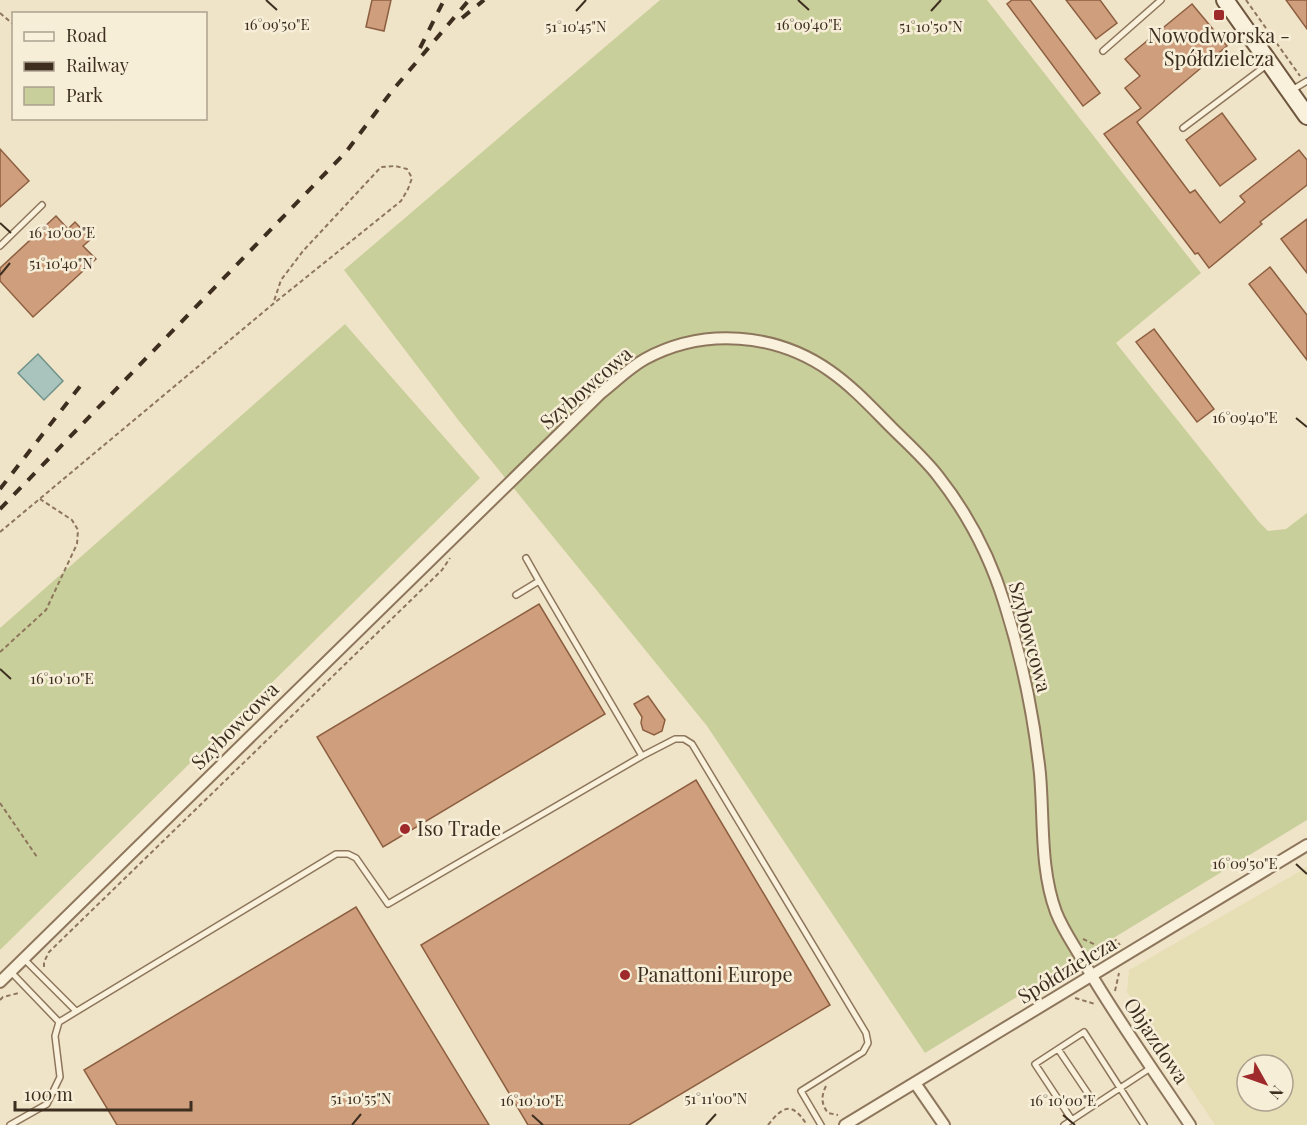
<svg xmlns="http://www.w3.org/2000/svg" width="1307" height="1125" viewBox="0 0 1307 1125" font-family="'Playfair Display',serif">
	<rect width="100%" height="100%" fill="#f0e4c8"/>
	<path fill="#e6deb5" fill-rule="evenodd" d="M1307,867v258h-92l-88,-133 2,-22zM1247,1065h36v36h-36z"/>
	<path fill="#c9cf9b" d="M660,0h327l214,273 -85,70 143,179 9,9 18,-2 21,-16v307l-382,233 -218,-327 -248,-305 -115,-151z
		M345,324l135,154 -480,472v-322z"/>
	<path fill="#a9c4bc" stroke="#6f938a" stroke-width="1.5" d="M38,354l25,27 -19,19 -26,-27z"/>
	<path fill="#cf9f7d" stroke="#8d5f41" stroke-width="1.5" d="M372,0h19l-7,31 -18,-4z
		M1012,0h18l70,93 -17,13 -76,-102z
		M1066,0h34l17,23 -21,16z
		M1286,0h21v29z
		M1192,4l35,42 -90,76 53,71 5,-3 25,33 25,-21 -5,-6 59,-46 8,10v25l-47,37 2,2 -53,44 -11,-15 -3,1 -91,-120 37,-26 -16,-20 15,-12 -15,-17z
		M1222,113l34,46 -36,27 -34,-46z
		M0,149l29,32 -29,26z
		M56,216l12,13 7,-7 16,17 -8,7 13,13 -63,58 -33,-36v-13z
		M1307,219v54l-26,-34z
		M1270,267l37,48v45l-58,-76z
		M1154,329l60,80 -17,13 -61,-80z
		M539,604l66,110 -222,133 -66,-110z
		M648,696l17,24 -3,11 -8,4 -11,-5 -2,-7 1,-6 -8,-13z
		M696,780l134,225 -201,120h-101l-107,-180z
		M356,907l133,218h-372l-33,-55z"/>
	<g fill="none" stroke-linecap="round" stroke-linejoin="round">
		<defs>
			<path id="lane" d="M1103,51l58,-51
				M1292,90l15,-9
				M1183,128l85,-64
				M0,246l42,-41
				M526,558l13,23
				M516,595l23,-14 103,175
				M24,959l52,52
				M11,972l48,50
				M1058,1049l37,55
				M1072,1120l-37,-56 49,-32 60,93
				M10,1125l37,-21 13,-27 -5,-41 4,-14 277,-168h12l8,4 32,46 254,-148 33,-17h9l8,5 174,289 2,10 -5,9 -62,39 20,34
				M1064,1125l88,-58"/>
			<path id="street" d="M0,982l601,-589c14,-11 28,-25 44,-34 59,-32 131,-26 185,12 23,16 42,37 62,57 15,15 33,31 46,48 30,38 53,83 67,129 17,54 29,112 35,169 4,46 0,95 16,138 7,18 18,33 27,49 33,57 71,110 107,164
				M915,1083l29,42
				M845,1125l462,-280"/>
			<path id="secondary" d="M1225,0l82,116"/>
		</defs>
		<use href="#lane" stroke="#8d765c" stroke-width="8"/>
		<use href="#street" stroke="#8d765c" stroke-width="14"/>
		<use href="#secondary" stroke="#6f573f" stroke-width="20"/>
		<path stroke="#8d765c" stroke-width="2" stroke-dasharray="4.5 3" stroke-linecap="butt" d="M1246,0l54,76
			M0,13l14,12
			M112,118l1,2
			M0,532l273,-228 128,-103 7,-12 4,-11 -5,-9 -12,-3 -14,1 -78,84 -22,29 -8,24
			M0,652l46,-42 31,-66 1,-14 -6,-10 -32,-21
			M0,803l37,54
			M1083,939l15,7 2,4 -8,5
			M1100,950l16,-10 4,5
			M44,967v-5l5,-10 393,-382 8,-12
			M1067,969l1,-11
			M1051,987l-2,-6 26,-16
			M1115,991l4,-18
			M1075,998l20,6
			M0,1000l3,-3 16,-4
			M826,1086c-5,10 -5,18 2,27l10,2
			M768,1125c15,-19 24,-24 39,0"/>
		<use href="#lane" stroke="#faf1dc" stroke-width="5"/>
		<use href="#street" stroke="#faf1dc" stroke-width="10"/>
		<use href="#secondary" stroke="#faf1dc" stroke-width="16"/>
		<path stroke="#3d2e20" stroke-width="4" stroke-dasharray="10 10" stroke-linecap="butt" d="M462,18l22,-18
			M420,48l24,-48
			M0,489l81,-104
			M0,509l346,-357 46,-61 77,-91"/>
	</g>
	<path fill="none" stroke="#3d2e20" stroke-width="2" d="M266,0l11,10M798,0l11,10M576,11l10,-11M931,11l10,-11M0,223l11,10M0,275l10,-12M1296,418l11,9M0,669l11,10M1296,864l11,10M532,1115l11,10M1063,1115l12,10M352,1125l9,-11M706,1125l10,-11"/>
	<g fill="#9e2a2b" stroke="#f7eed8" stroke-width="2">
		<rect x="1213" y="9" width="12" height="12" rx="3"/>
		<circle cx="405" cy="829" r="6"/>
		<circle cx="625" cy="975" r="6"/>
	</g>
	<g text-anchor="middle" stroke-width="5" stroke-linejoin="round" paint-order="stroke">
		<g font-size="20" fill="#3d2e20" stroke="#f7eed8" text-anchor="start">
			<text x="1219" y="43" text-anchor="middle">Nowodworska -<tspan x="1219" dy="23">Spółdzielcza</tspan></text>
			<text x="417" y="836">Iso Trade</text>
			<text x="637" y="982">Panattoni Europe</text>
		</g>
		<g font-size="20" fill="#3d2e20" stroke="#f7eed8">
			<text transform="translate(586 388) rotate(-41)" y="7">Szybowcowa</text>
			<text transform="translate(1030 637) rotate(75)" y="7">Szybowcowa</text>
			<text transform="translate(235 726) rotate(-45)" y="7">Szybowcowa</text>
			<text transform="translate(1067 970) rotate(-31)" y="7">Spółdzielcza</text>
			<text transform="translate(1156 1041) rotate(56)" y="7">Objazdowa</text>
		</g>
	</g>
	<g font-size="15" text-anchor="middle" fill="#3d2e20" stroke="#f7eed8" stroke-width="5" stroke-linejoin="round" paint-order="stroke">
		<text x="277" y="30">16°09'50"E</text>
		<text x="809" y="30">16°09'40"E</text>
		<text x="576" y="32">51°10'45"N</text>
		<text x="931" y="32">51°10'50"N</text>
		<text x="62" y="238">16°10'00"E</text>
		<text x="61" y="269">51°10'40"N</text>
		<text x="1245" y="423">16°09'40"E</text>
		<text x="62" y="684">16°10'10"E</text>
		<text x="1245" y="869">16°09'50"E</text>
		<text x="361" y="1104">51°10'55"N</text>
		<text x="716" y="1104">51°11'00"N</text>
		<text x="532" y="1106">16°10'10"E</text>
		<text x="1063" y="1106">16°10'00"E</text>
	</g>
	<rect x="12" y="12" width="195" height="108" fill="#f7eed8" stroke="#ada18e" stroke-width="1.5"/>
	<rect x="24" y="32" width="30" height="9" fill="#faf1dc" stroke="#ada18e" stroke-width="1.5"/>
	<text x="66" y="42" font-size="18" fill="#3d2e20">Road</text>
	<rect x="24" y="62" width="30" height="9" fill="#3d2e20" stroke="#ada18e" stroke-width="1.5"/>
	<text x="66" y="72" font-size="18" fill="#3d2e20">Railway</text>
	<rect x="24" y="87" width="30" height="18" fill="#c9cf9b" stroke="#ada18e" stroke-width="1.5"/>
	<text x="66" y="102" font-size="18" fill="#3d2e20">Park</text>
	<g transform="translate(1265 1083) rotate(130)"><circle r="28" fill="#f7eed8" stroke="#ada18e" stroke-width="1.5"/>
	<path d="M0-4.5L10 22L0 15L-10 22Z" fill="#9e2a2b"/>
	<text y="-9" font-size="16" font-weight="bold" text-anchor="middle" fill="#3d2e20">N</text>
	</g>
	<path d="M15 1101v9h176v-9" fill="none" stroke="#3d2e20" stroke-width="3"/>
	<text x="24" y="1101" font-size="18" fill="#3d2e20" stroke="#f7eed8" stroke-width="4.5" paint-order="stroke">100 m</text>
</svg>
